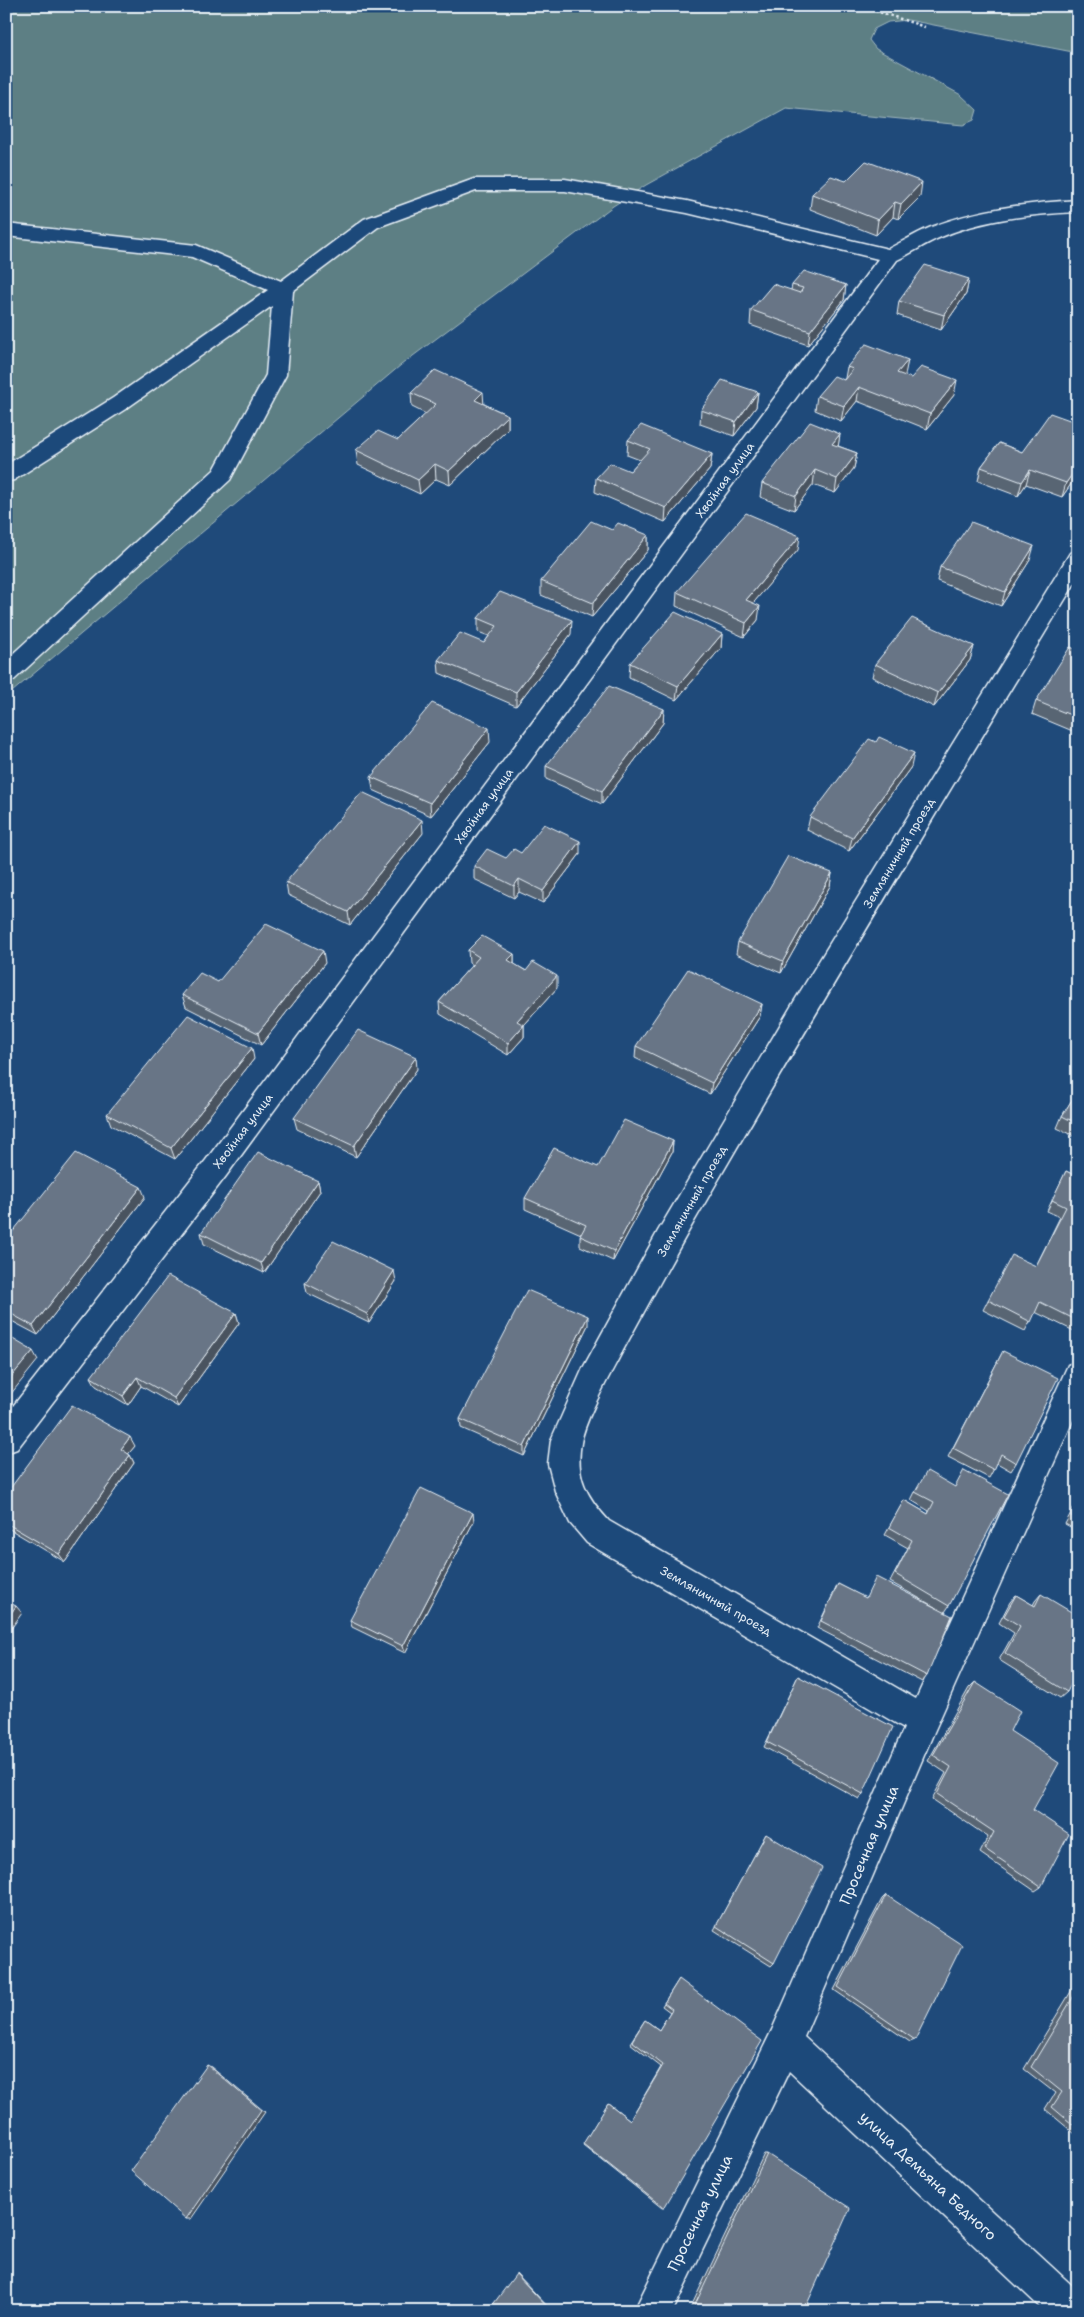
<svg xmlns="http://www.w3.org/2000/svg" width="1084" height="2317" viewBox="0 0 1084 2317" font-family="'Shantell Sans',sans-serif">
	<rect width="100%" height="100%" fill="#1f4a7a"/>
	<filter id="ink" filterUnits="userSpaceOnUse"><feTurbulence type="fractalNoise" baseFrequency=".02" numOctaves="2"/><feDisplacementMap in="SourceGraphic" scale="10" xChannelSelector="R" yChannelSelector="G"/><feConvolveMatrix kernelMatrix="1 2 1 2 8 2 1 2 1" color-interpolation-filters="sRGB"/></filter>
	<g filter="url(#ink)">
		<path fill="#5d7f84" stroke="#a2b8be" d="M6,6h1072v47l-170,-33 -20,2 -14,7 -5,11 7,9 85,46 16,15 -3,10 -11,5 -177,-17 -140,77 -33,21 -212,159 -395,332z"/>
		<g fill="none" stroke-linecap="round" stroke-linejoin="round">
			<defs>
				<path id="minor" d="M474,179h91l122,22 201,48c14,-7 27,-15 41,-21 47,-19 99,-25 149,-28v12c-46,2 -94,7 -137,25 -15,6 -29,16 -44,23l-671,916 -209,273 -11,4v-38l200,-255 672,-901 -191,-46 -122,-22h-89l-98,36 -85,64 -7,84 -56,105 -216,200 -8,2v-22l208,-190 52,-95 6,-69 -145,102 -113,72 -8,2v-17l107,-67 155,-108 -76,-33 -186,-21v-12l190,21 85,36 83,-62z
					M1078,551v27c-125,207 -251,414 -372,623 -30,51 -57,102 -85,153 -12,23 -36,65 -40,89 -6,34 6,54 28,78l307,178 152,-334 10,-4v48l-144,323 -130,305 274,254v20h-34l-255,-240 -116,240h-39l138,-281 132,-302 -317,-185 -17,-20 -15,-32 -7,-27 3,-24 32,-72 75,-137 134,-226 278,-452z"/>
			</defs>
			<use href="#minor" stroke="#e8f1f8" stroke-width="3"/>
			<path stroke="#e8f1f8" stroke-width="2.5" stroke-dasharray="2.5 2.5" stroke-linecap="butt" d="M861,6l64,21"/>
			<use href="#minor" fill="#1f4a7a" fill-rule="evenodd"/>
		</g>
		<path fill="#596573" stroke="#e8f1f8" d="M846,181l74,16 -22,22 -5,-2 -17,18 -66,-26 2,-15z
			M969,279l-3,15 -25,36 -44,-15 2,-14z
			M792,285h54l-2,15 -36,45 -58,-20 1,-15 40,-20z
			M908,360l-4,16 50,19 -27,34 -70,-28 -16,20 -26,-11 2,-14 27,-16 1,-2 2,-11z
			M758,392l-2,15 -22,29 -34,-12 1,-14z
			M411,393l73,11 24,11v14l-58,56 -14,-6 -16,15 -62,-29 -2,-15 42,-10 28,-26 -14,-7z
			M840,434l-2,12 19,7 -3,15 -19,25 -22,-8 -19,25 -34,-13 2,-14z
			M628,440l84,14 -2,15 -45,53 -70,-30 1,-14 34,-7 10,-11 -13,-5z
			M999,443l79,31 -16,23 -36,-13 -8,12 -40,-15 3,-14z
			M612,530l36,5v15l-56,67 -51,-22v-14z
			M798,550l-45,53 5,17 -14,17 -68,-31 1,-14z
			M1030,560l-29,46 -64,-25 3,-14z
			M478,618l93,16 -55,72 -77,-33 -1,-13 46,-17 5,-7 -11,-4z
			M722,634l-1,14 -45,52 -47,-23 1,-14z
			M974,646l-4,14 -36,47 -62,-30 3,-13z
			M1078,650v79l-3,3 -43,-18 4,-13z
			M664,709l-1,14 -61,81 -56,-25v-13z
			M490,742l-59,74 -58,-26 -2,-13z
			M911,767l-62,84 -42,-21 3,-13z
			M423,833l-73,92 -62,-30 -2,-13z
			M521,853l59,1 -37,49 -24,-11 -5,6 -40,-19v-13l32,-8z
			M832,873l-2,13 -49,87 -45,-19 2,-12z
			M468,950l46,4v10l43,24 -33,37v12l-16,18 -68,-41 -1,-12 33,-37 -3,-2z
			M325,963l-64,82 -75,-38 -4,-12 36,-13z
			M762,1004l-2,12 -50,78 -75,-36 1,-12z
			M1078,1058v8l-3,-1z
			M254,1059l-79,100 -64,-34 -4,-11z
			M417,1069l-61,88 -59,-28 -3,-11z
			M1078,1090v48l-21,-10 5,-12z
			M673,1141l-1,11 -59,109 -33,-15v-10l1,-2 -56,-25v-11l73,-31z
			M1066,1171l12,6v152l-2,3 -41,-20 -10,19 -42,-21 5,-10 48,-34 24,-49 -13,-6z
			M318,1181l2,10 -56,82 -60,-29 -3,-11z
			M145,1197l-107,138 -32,-17v-78z
			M396,1281l-27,42 -62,-30 -2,-10z
			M236,1313l3,10 -61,84 -37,-21 -13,19 -32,-19 -5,-9z
			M588,1325l-64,131 -63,-28 -1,-9z
			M1003,1351l13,112 -5,8 -14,-8 -8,15 -41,-21z
			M135,1446l-7,8 2,1 4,8 -69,99 -59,-35v-33z
			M955,1487l-6,119 -4,6 -18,64 -5,6 -105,-54 21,-44 27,14 70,9 -45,-25 18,-34 -23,-13 19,-35 24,14 1,-3 -18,-11 4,-8z
			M1078,1500v31l-13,-7z
			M474,1521l-69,132 -53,-26 -2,-7z
			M1041,1594l26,98 -7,6 -61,-38 15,-27 -15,-10 11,-21 6,-7 17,10 2,-4z
			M798,1676l65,118 -4,5 -95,-52z
			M975,1682l35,49 23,79 8,77 -6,4 -55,-38 8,-16 -56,-38 14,-26 -18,-12 41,-73z
			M766,1834l8,129 -3,3 -57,-36z
			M886,1895l29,145 -5,2 -76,-52 48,-91z
			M679,1979l-15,229h-2l-79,-63 25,-42 22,17 31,-53 -31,-24 15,-23 14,10 11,-18 -8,-6z
			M1078,1980v153l-3,1 -30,-25 10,-16 -31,-24z
			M764,2154h3l37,157h-115z"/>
		<path fill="#48525e" stroke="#e8f1f8" d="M922,182l-2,15 -22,22 3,-15z
			M895,202l-2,15 -17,18 2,-15z
			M969,279l-3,15 -25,36 3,-15z
			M846,285l-2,15 -36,45 2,-14z
			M908,360l-3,15 -10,13 2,-15z
			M957,380l-3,15 -27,34 3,-15z
			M859,387l-2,14 -16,20 3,-15z
			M483,392l1,15 -9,-7z
			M758,392l-2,15 -22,29 2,-14z
			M508,415v14l-58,56 -1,-14z
			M840,434l-2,14 -6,-4z
			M857,453l-3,15 -19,25 2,-14z
			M712,454l-2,15 -45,53 1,-14z
			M435,464l1,15 -16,15 -2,-14z
			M1078,466v8l-16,23 4,-14z
			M815,470l-2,15 -19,25 2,-14z
			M1030,470l-4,14 -8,12 4,-14z
			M648,535v15l-56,67 1,-14z
			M800,536l-2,14 -54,64 2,-14z
			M1034,546l-4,14 -29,46 4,-14z
			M760,606l-2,14 -14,17 2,-14z
			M572,620l-1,14 -55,72v-14z
			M722,634l-1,14 -45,52 2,-14z
			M974,646l-4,14 -36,47 4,-14z
			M664,709l-1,14 -61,81v-13z
			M489,728l1,14 -59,74 -1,-13z
			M914,753l-3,14 -62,84 3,-13z
			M422,820l1,13 -73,92 -2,-13z
			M580,841v13l-37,49v-12z
			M832,873l-2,13 -49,87 2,-12z
			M519,879v13l-5,6v-12z
			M323,951l2,12 -64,82 -3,-12z
			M514,954v12l-6,-6z
			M557,976v12l-40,45v-12z
			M762,1004l-2,12 -50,78 2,-11z
			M524,1025v12l-16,18v-12z
			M252,1048l2,11 -79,100 -4,-11z
			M416,1057l1,12 -61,88 -2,-11z
			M673,1141l-1,11 -59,109 1,-10z
			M318,1181l2,10 -56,82 -3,-10z
			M141,1187l4,10 -107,138 -5,-9z
			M394,1271l2,10 -27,42 -2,-9z
			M236,1313l3,10 -61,84 -4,-9z
			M588,1316v9l-64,131v-9z
			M33,1351l5,9 -32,40v-17z
			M137,1377l4,9 -13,19 -5,-9z
			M130,1437l5,9 -10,12 -4,-9z
			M130,1455l4,8 -69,99 -6,-8z
			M473,1513l1,8 -69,132 -2,-7z
			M16,1606l6,7 -16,23v-16z
			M207,2065l4,2 54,45 -74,107h-5z
			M516,2273l36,38h-1l-35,-37z"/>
		<path fill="#677586" stroke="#e8f1f8" d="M866,161l56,21 -21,22 -6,-2 -17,18 -66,-26 19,-18 15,5z
			M925,265l44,14 -25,36 -45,-14z
			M804,271l42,14 -36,46 -59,-21 22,-26 27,9 3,-5 -11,-3z
			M866,344l42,16 -11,13 14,5 10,-11 36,13 -27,34 -71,-27 -15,19 -27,-10 17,-20 10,4 9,-11 -6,-2z
			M435,370l48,22 -8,8 33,15 -59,56 -14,-7 -17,16 -62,-30 22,-19 20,9 38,-36 -25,-11z
			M722,380l36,12 -22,30 -35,-12z
			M1050,413l28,10v43l-12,17 -36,-13 -8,12 -41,-15 18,-24 23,9z
			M810,422l30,12 -8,10 25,9 -20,26 -22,-9 -19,26 -34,-13z
			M641,425l71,29 -46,54 -70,-30 14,-15 20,8 20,-22 -22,-9z
			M746,513l54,23 -54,64 14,6 -14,17 -69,-31z
			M591,521l21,9 6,-7 30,12 -55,68 -52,-22z
			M971,522l63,24 -29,46 -65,-25z
			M500,592l72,28 -56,72 -78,-32 22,-27 24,10 13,-17 -19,-8z
			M675,612l47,22 -44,52 -48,-23z
			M912,618l62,28 -36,47 -63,-29z
			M1070,647l8,3v68l-42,-17z
			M609,686l55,23 -62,82 -56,-25z
			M432,703l57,25 -59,75 -59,-26z
			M879,737l35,16 -62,85 -42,-21 59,-78 7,3z
			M362,792l60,28 -74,92 -62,-30z
			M544,824l36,17 -37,50 -24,-12 -5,7 -40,-20 13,-17 19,9 8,-9 7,4z
			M788,856l44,17 -49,88 -45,-19z
			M266,924l57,27 -65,82 -76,-38 18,-22 18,9z
			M482,936l32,18 -6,6 18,11 7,-9 24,14 -40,45 7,4 -16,18 -69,-41 40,-45 -11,-7z
			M688,969l74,35 -50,79 -76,-37z
			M188,1015l64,33 -81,100 -64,-34z
			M358,1030l58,27 -62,89 -60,-28z
			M1078,1090v34l-16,-8z
			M624,1120l49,21 -59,110 -34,-15 6,-11 -61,-27 29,-50 44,19z
			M258,1152l60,29 -57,82 -60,-30z
			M76,1153l65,34 -108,139 -27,-15v-71z
			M1066,1171l12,6v144l-38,-19 -9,20 -43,-22 24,-45 24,11 30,-59 -14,-7z
			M333,1241l61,30 -27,43 -62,-31z
			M168,1276l68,37 -62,85 -37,-21 -14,19 -32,-19z
			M527,1290l61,26 -64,131 -64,-28z
			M6,1335l27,16 -27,32z
			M1003,1351l55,27 -42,85 -15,-9 -7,16 -41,-22z
			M72,1405l58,32 -9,12 9,6 -71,99 -53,-31v-29z
			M964,1470l44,24 -59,112 -54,-32 17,-34 -23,-13 15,-27 24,14 6,-12 -19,-10 12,-21 28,16z
			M421,1488l52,25 -70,133 -53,-26z
			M1078,1503v16l-7,-3z
			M876,1577l76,39 -25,60 -106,-55 17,-37 28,14z
			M1041,1594l37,22v55l-11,21 -62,-39 15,-27 -16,-10 12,-21 19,11z
			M6,1601l10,5 -10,14z
			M798,1676l95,51 -30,67 -96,-52z
			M975,1682l45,29 -10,20 49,32 -26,47 36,24 -28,53 -56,-38 9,-17 -57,-38 14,-27 -18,-12z
			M766,1834l56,34 -48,95 -58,-37z
			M886,1895l76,50 -47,95 -77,-53z
			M679,1979l83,62 -98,167 -81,-64 25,-41 22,17 33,-55 -31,-24 13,-21 14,10 13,-21 -8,-6z
			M1078,1989v140l-26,-22 10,-15 -31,-25z
			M207,2065l54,45 -75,109 -55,-48z
			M767,2154l83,54 -46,103h-112z
			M516,2274l35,37h-63z"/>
	</g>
	<g text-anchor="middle" stroke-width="4.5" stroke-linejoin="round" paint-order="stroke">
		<g font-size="12" fill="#e8f1f8" stroke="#1f4a7a">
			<text transform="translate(725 480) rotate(-54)" y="4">Хвойная улица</text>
			<text transform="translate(484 806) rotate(-54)" y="4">Хвойная улица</text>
			<text transform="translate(899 853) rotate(-59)" y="4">Земляничный проезд</text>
			<text transform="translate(243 1131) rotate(-53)" y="4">Хвойная улица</text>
			<text transform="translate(692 1201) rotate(-60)" y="4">Земляничный проезд</text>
			<text transform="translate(716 1601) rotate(30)" y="4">Земляничный проезд</text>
		</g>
		<g font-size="15" fill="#e8f1f8" stroke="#1f4a7a">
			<text transform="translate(869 1845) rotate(-67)" y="5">Просечная улица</text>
			<text transform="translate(928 2176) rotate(43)" y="5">улица Демьяна Бедного</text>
			<text transform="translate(700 2213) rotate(-64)" y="5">Просечная улица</text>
		</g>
	</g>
	<rect width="1084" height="2317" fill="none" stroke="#1f4a7a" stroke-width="25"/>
	<rect x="12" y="12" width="1059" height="2292" fill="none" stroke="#e8f1f8" stroke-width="2" filter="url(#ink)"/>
</svg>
